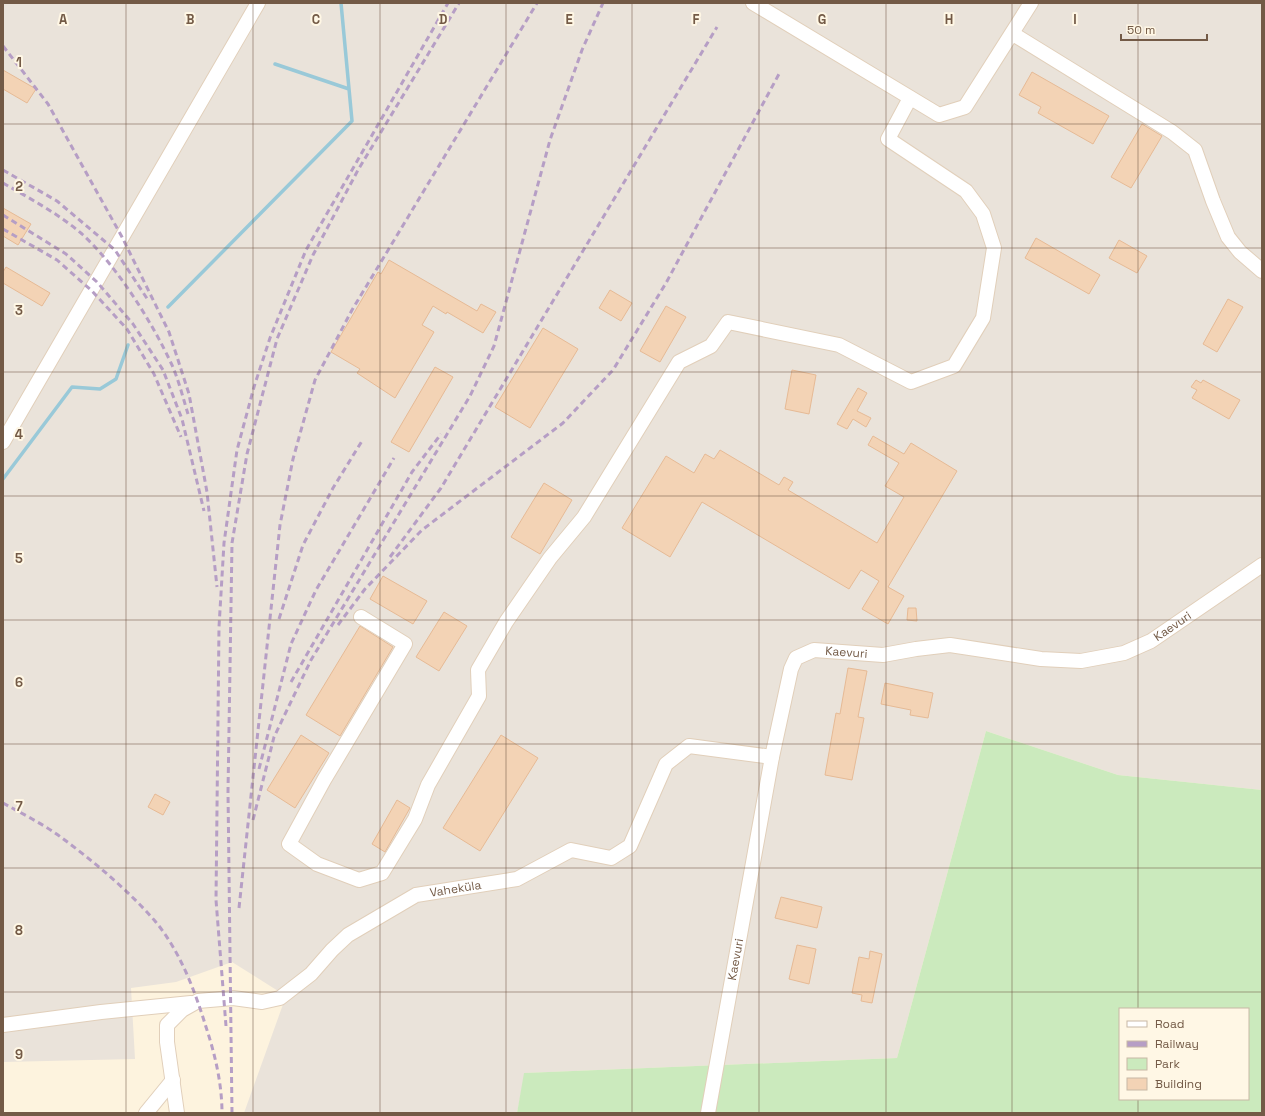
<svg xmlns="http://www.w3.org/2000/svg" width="1265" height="1116" viewBox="0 0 1265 1116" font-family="'Space Grotesk',sans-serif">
	<rect width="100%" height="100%" fill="#fdf3de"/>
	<path fill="#eae3da" d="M3,3h1259v787l-144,-15 -132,-44 -89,327 -372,15 -8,40h-273l42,-117 -54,-34 -56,20 -45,6 4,71 -132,3z"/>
	<path fill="#cbeabd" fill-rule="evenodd" d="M986,731l132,44 144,15v323h-745l7,-40 373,-15zM1120,1009h128v90h-128z"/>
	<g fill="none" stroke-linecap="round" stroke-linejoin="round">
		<path stroke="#99c9d8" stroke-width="3.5" d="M275,64l74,25
			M168,307l184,-186 -11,-118
			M3,479l69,-92 28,2 16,-10 12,-34"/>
	</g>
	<path fill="#f3d3b5" stroke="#e6ba95" d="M3,70l33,19 -9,14 -24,-14z
		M1032,72l77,44 -16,28 -55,-31 3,-6 -22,-12z
		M1142,124l20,12 -31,52 -20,-11z
		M3,208l28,16 -13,21 -15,-9z
		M1036,238l64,37 -11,19 -64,-36z
		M1119,240l28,16 -10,17 -28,-15z
		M389,260l88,51 4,-7 15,8 -13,21 -36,-21 -1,2 -13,-8 -11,19 12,7 -39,66 -38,-25 3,-4 -29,-17 47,-80 3,2z
		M6,267l44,26 -8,13 -39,-23v-11z
		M610,290l22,13 -11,18 -22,-13z
		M1228,299l15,8 -26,45 -14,-8z
		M666,306l20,11 -26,45 -20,-11z
		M543,328l35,21 -48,79 -35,-21z
		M435,367l18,10 -44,75 -18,-10z
		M792,370l24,5 -7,39 -24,-5z
		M1196,380l5,3 2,-3 37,20 -11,19 -37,-21 5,-8 -6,-3z
		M858,388l9,5 -10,18 14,7 -5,9 -13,-8 -6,10 -10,-5z
		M873,436l31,18 7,-11 46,28 -69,116 16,9 -16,28 -26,-15 17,-28 -18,-11 -12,19 -147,-87 -32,55 -48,-29 44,-72 28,17 11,-19 9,5 6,-9 59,35 5,-8 9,5 -5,8 89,53 27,-46 -19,-11 14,-23 -31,-18z
		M544,483l28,17 -32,54 -29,-17z
		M383,576l44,25 -14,23 -43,-25z
		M908,608h8l1,13 -10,-1z
		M444,612l23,14 -28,45 -23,-14z
		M360,626l33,21 -53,89 -34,-21z
		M848,668l19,3 -9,46 6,1 -12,62 -27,-5 11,-62 4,1z
		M885,683l48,10 -5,25 -18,-3 1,-5 -30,-6z
		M301,735l28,18 -34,55 -28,-18z
		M501,735l37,23 -58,93 -37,-23z
		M155,794l15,8 -7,13 -15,-8z
		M397,800l13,8 -25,44 -13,-8z
		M781,897l41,10 -5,21 -42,-10z
		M797,945l19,4 -7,35 -20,-5z
		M870,951l12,3 -10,49 -11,-2 1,-6 -10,-2 7,-36 10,2z"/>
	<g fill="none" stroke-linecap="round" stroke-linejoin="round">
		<defs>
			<g id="minor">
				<path d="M753,3l186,112 26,-8 66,-104"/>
				<path d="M1013,34l159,98 23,18 18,51 15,36 12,15 22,19"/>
				<path d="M3,442l255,-439"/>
				<path d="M361,617l44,27 -81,136 -35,64 28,20 42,16 23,-7 33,-54 13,-34 51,-89 -1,-26 28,-48 44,-64 34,-41 95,-155 32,-16 17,-24 111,23 72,37 43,-16 29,-48 11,-70 -11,-34 -17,-23 -78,-52 22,-41"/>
				<path d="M3,1025l98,-13 90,-9"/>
				<path d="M146,1113l27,-33"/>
				<path id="s1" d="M177,1113l-10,-71v-17l15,-15 16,-9 35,-3 29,4 18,-4 31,-24 21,-24 16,-15 68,-40 101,-16 54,-29 40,8 19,-12 36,-82 23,-18 83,11"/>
				<path id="s2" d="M708,1113l64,-356 19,-88 5,-11 18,-8 69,5 33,-6 34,-4 91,14 40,2 43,-8 27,-12 111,-76"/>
			</g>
		</defs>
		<use href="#minor" stroke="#e1cfba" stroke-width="16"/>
		<use href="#minor" stroke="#fff" stroke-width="14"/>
		<path stroke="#b69ec5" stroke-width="3" stroke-dasharray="6 4" stroke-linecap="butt" d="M3,46l45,58 74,133 47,95 20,62 18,98 10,95
			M3,170l54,31 58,49 33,50
			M3,183c26,15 56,31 79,51 35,32 70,88 90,131 7,16 11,33 16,49
			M3,215l63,39 31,28 36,42 30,46 19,49 22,92
			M3,229l54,31 35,31 35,38 27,45 27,63
			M390,557l51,-69 276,-461
			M279,619l24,-74 30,-57 29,-47
			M338,625l27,-36 57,-59 141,-107 50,-53 53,-87 113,-209
			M291,682l121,-210 29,-38
			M259,769l32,-125 25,-54 78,-132
			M3,803c18,10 38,20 55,32 34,25 69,54 97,86 25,30 40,70 51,106 9,27 16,57 16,86
			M253,820l21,-83 37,-77 159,-264 24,-50 56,-206 32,-90 21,-47
			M239,908l41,-383 13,-66 22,-79 37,-70 185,-307
			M226,1026l-10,-126 3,-273 5,-84 13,-93 17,-63 16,-49 36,-88 142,-247
			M232,1113l-4,-321 4,-249 15,-89 30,-115 36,-84 45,-85 101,-167"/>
	</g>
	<path fill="none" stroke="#735a46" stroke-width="1" stroke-opacity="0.55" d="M126,3v1110M253,3v1110M380,3v1110M506,3v1110M632,3v1110M759,3v1110M886,3v1110M1012,3v1110M1138,3v1006M3,124h1259M3,248h1259M3,372h1259M3,496h1259M3,620h1259M3,744h1259M3,868h1259M3,992h1259M1138,1099v14"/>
	<g text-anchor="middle" stroke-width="4" stroke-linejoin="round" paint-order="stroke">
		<g font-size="12" fill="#735a46" stroke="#fff7e5">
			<text dy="4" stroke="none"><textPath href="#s2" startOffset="852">Kaevuri</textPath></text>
			<text dy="4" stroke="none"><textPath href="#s2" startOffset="516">Kaevuri</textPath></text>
			<text dy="4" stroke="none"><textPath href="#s1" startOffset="423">Vaheküla</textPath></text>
			<text dy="4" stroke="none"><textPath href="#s2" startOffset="156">Kaevuri</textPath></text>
		</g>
	</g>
	<g font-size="13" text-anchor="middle" font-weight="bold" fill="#735a46" stroke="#fff7e5" stroke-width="4" stroke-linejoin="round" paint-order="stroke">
		<text x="63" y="24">A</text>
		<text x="190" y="24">B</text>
		<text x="316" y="24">C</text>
		<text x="443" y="24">D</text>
		<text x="569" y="24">E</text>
		<text x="696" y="24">F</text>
		<text x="822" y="24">G</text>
		<text x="949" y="24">H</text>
		<text x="1075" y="24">I</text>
		<text x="19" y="67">1</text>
		<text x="19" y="191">2</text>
		<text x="19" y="315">3</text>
		<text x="19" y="439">4</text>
		<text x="19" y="563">5</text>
		<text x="19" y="687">6</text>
		<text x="19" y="811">7</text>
		<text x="19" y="935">8</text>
		<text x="19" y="1059">9</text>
	</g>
	<rect width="1265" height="1116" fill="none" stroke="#735a46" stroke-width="8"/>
	<rect x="1119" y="1008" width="130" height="92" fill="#fff7e5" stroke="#c7b8a5"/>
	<rect x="1127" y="1021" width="20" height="6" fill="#ffffff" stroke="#c7b8a5"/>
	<text x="1155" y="1028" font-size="12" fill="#735a46">Road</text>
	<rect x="1127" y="1041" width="20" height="6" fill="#b69ec5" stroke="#c7b8a5"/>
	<text x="1155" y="1048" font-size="12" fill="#735a46">Railway</text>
	<rect x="1127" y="1058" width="20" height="12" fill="#cbeabd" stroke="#c7b8a5"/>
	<text x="1155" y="1068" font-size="12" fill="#735a46">Park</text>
	<rect x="1127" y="1078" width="20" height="12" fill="#f3d3b5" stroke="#c7b8a5"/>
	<text x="1155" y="1088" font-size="12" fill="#735a46">Building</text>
	<path d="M1121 34v6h86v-6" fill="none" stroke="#735a46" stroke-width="2"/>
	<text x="1127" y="34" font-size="12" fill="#735a46" stroke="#fff7e5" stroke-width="3" paint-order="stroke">50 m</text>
</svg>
